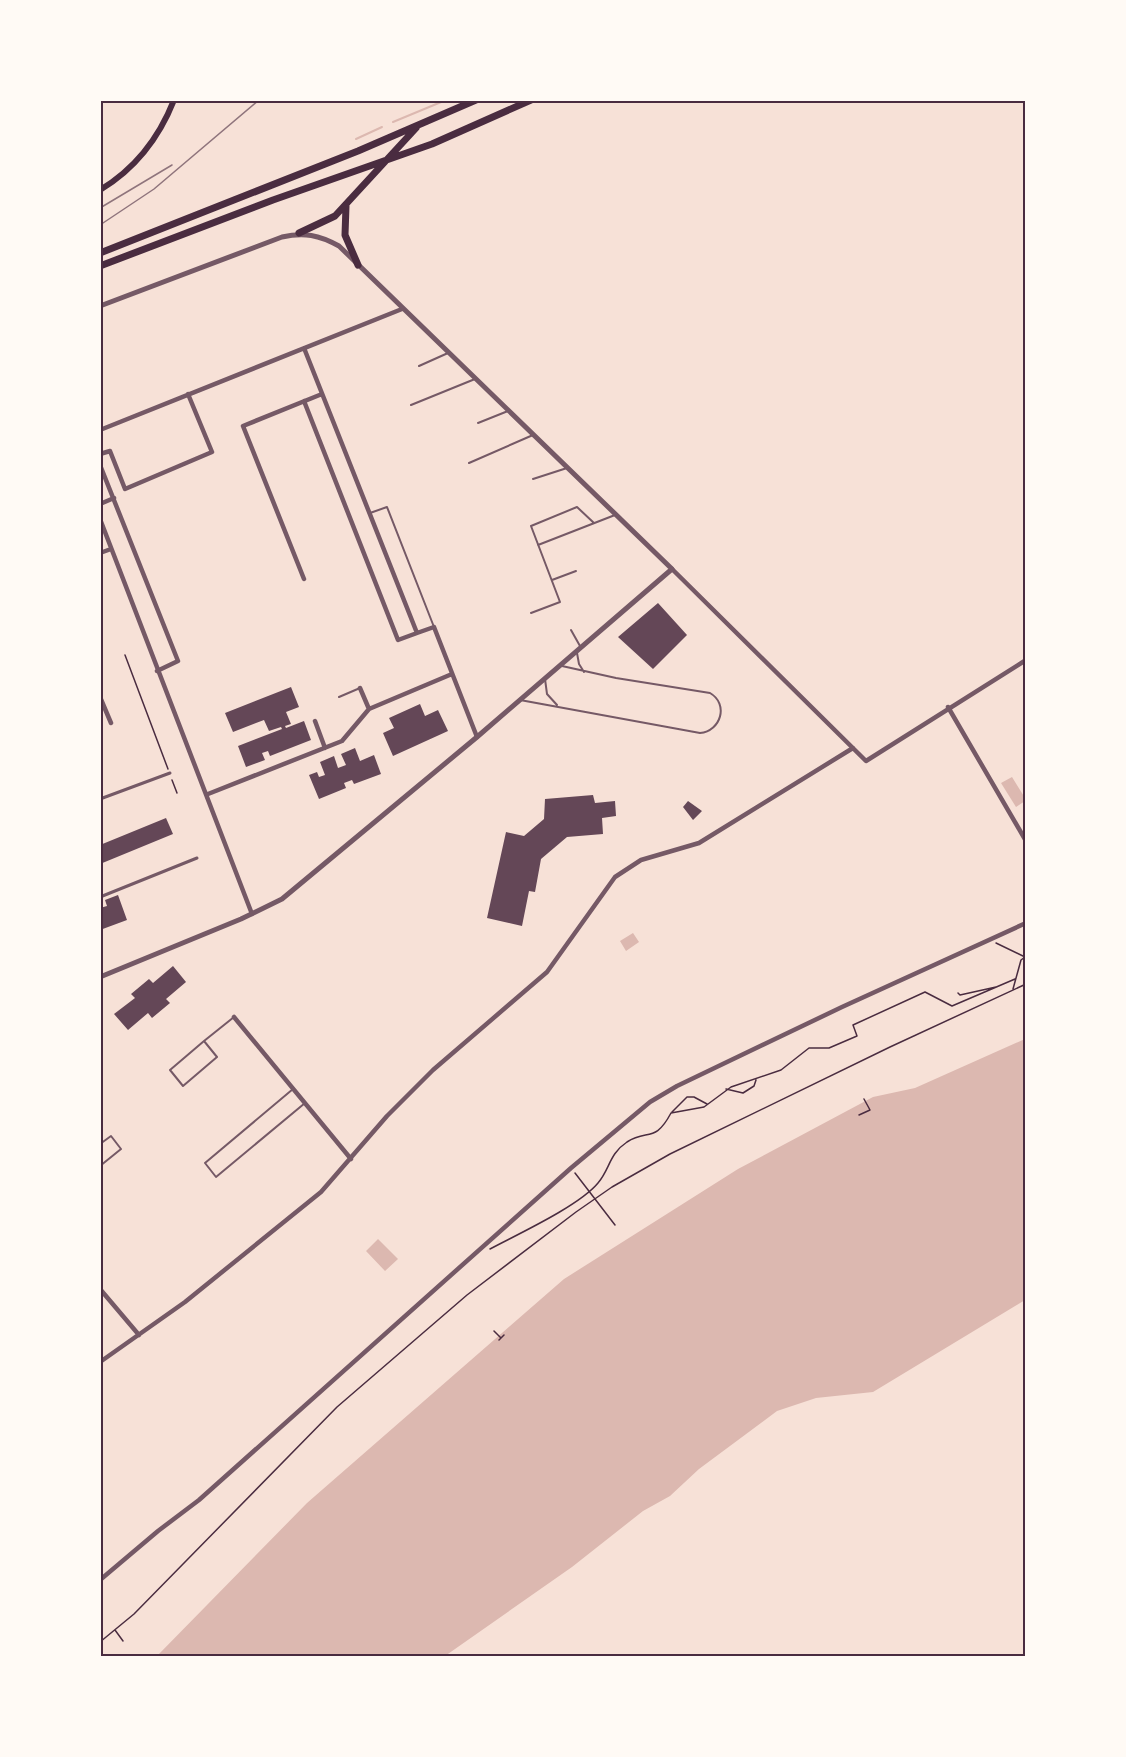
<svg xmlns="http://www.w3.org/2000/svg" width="1126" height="1757" viewBox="0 0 1126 1757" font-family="Cabin,sans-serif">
	<rect width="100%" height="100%" fill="#f7e1d7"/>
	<path fill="#dcb8b0" d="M1012,777l13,21v3l-9,6 -15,-24z
		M633,933l6,9 -13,9 -6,-10z
		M1025,1039v261l-152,92 -57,6 -39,13 -78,58 -29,27 -27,15 -71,56 -127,89h-288l150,-153 257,-224 174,-110 135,-72 42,-9z
		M378,1239l20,20 -13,12 -19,-20z"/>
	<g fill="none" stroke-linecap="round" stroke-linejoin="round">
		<path stroke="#dcb8b0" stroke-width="2" d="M393,122l53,-22
			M356,139l26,-12"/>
	</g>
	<path fill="#644757" d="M658,603l29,32 -34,34 -35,-32z
		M291,687l8,20 -13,5 5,12 -6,2 1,2 18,-7 7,19 -41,16 -2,-5 -6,2 3,7 -19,7 -8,-21 44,-17 -1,-2 -12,4 -5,-11 -31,12 -8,-19z
		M420,704l5,12 13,-6 10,21 -55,25 -10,-23 11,-5 -5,-10z
		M355,748l5,13 14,-6 7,19 -27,10 -2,-4 -8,3 2,5 -27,11 -10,-24 8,-3 2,5 6,-2 -5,-13 14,-6 4,12 8,-3 -5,-11z
		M593,795l2,8 20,-2 1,15 -14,2 1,16 -36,3 -26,22 -6,33 -6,-1 -7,35 -35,-8 19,-86 18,4 20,-17 1,-20z
		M688,801l14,10 -9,9 -10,-13z
		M166,818l7,16 -73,30v-19z
		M118,895l9,25 -27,10v-22l7,-2 -2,-6z
		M173,966l13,16 -20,17 4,4 -18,15 -4,-5 -20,17 -14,-16 21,-16 -4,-4 18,-15 4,4z"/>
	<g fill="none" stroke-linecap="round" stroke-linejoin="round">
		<path stroke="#4a2c40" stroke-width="1.5" d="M125,655l43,114
			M172,780l5,13
			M996,943l29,14
			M1013,989l8,-29 4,-3
			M958,993l2,2 36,-8
			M726,1089l17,4 11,-7 2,-6
			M672,1112l15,-15h7l13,7
			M859,1115l11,-5 -6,-11
			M575,1173l40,52
			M490,1249c28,-15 89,-43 108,-66 12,-14 11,-29 29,-41 21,-13 28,1 44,-29l33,-6 27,-20 50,-17 28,-22h20l28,-12 -4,-11 72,-33 27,14 63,-27
			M494,1331l7,7
			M499,1340l5,-5
			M115,1630l8,11
			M100,1642l34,-28 203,-207 130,-112 109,-83 36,-25 58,-33 220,-107 136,-63"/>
		<path stroke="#755966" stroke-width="2" d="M419,366l29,-13
			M411,405l64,-26
			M478,423l30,-12
			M469,463l64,-28
			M533,479l34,-11
			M370,513l17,-6 47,120
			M538,545l77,-30
			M552,580l24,-9
			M531,613l29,-11 -29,-76 46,-19 17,16
			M571,630l9,16
			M577,653l2,11 5,8
			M545,679l2,15 10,11
			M339,697l21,-9
			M520,700l180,33c21,-2 29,-29 10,-40l-94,-15 -54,-12
			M204,1041l-34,29 13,16 34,-29 -13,-16 30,-24
			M293,1089l-88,74 11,14 89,-74
			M100,1144l11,-8 10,13 -21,17"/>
		<path stroke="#755966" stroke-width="3" d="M100,799l70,-26
			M100,897l97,-39"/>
		<path stroke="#755966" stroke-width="4.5" d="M304,348l113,285 17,-6 43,110
			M304,401l94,239 19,-7
			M100,430l302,-121
			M100,454l10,-3 15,38 87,-37 -24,-58
			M100,465l78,196 -21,10
			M100,504l14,-6
			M100,519l152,395
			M100,553l11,-4
			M672,569l194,192 160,-101
			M304,579l-61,-153 79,-32
			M360,688l9,21
			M100,697l11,26
			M948,707l78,134
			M315,721l10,27
			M208,794l134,-53 27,-32 83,-35
			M234,1017l117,142
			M100,1289l39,46
			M100,1362l85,-60 136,-110 66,-76 46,-46 114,-98 68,-95 26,-17 58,-17 154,-95
			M100,1580l58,-49 41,-31 372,-332 79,-66 27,-16 165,-79 184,-84"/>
		<path stroke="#755966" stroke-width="5" d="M100,306l182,-69c22,-5 37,-2 57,9l333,323 -195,168 -195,162 -41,20 -141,58"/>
		<path stroke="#4a2c40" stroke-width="6" d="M100,190c35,-21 59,-52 74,-90"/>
		<path stroke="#4a2c40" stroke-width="7" d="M346,206l-1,29 13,30
			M299,233l36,-17 81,-88
			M100,253l258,-102 118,-51
			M100,266l173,-66 159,-56 99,-44"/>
		<path stroke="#8f747c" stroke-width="1.5" d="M100,208l72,-43
			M100,225l54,-36 105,-89"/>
	</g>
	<rect width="1126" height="1757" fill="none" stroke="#fffaf5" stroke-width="204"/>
	<rect x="102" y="102" width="922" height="1553" fill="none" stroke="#4a2c40" stroke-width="2"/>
</svg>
